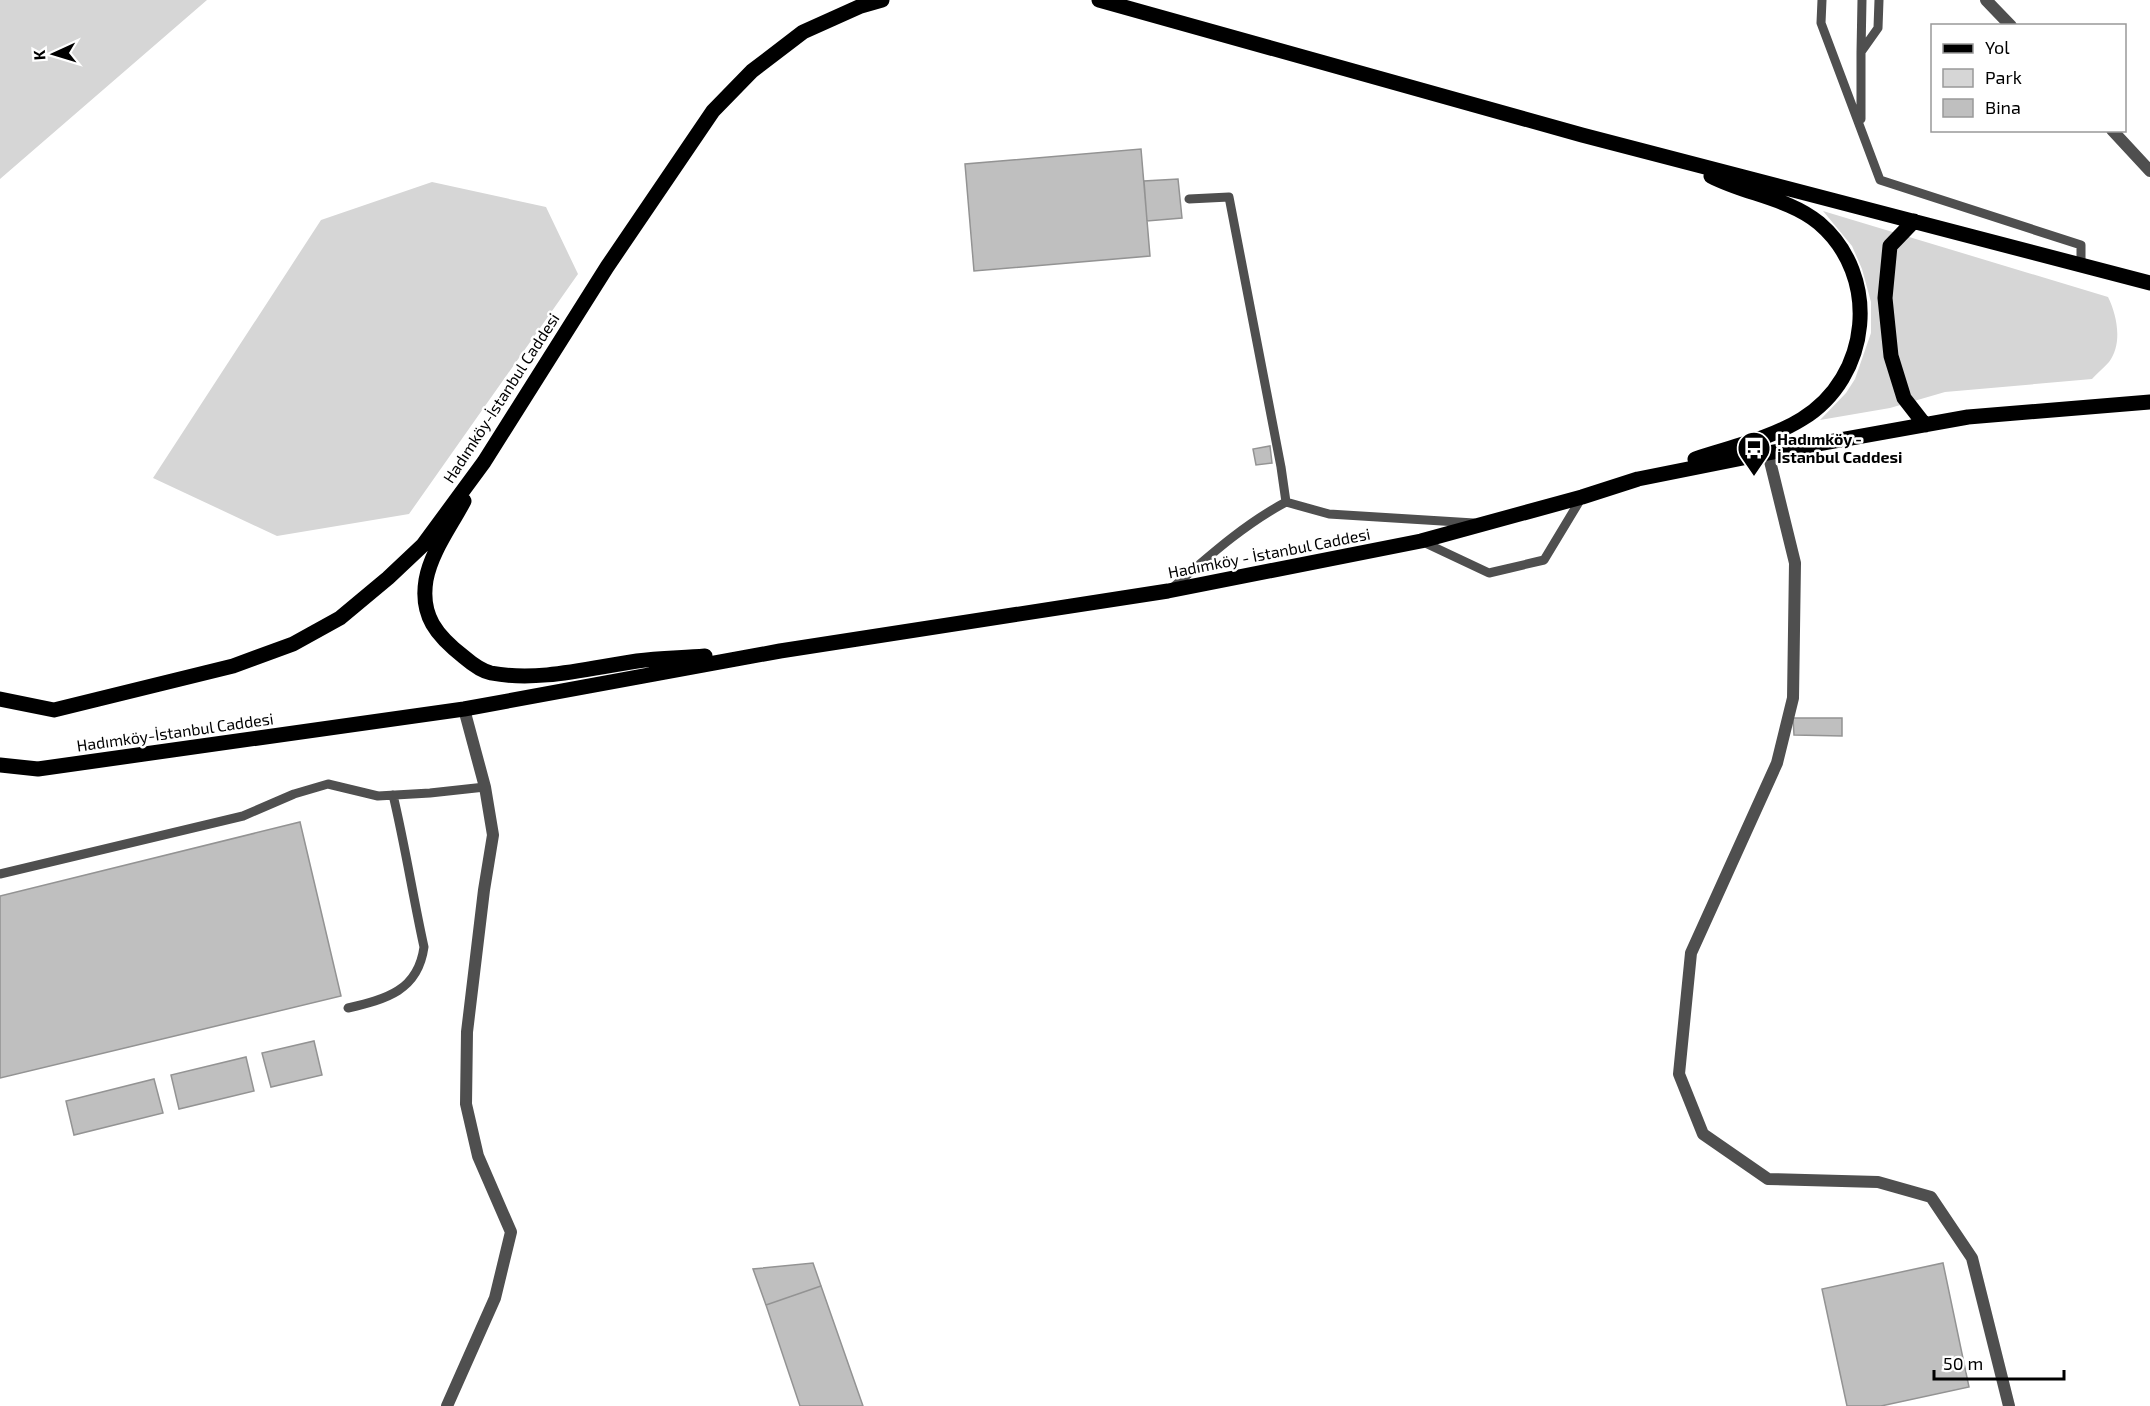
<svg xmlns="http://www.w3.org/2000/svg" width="2150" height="1406" viewBox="0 0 2150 1406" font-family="'Exo 2',sans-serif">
	<rect width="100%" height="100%" fill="#fff"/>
	<path fill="#d6d6d6" d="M0,0h207l-207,179z
		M432,182l114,25 32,67 -169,240 -132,22 -124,-58 168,-258z
		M1823,211l285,86c9,18 15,47 1,65 -5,6 -12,11 -17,17l-147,13 -55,16 -70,12 26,-27 9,-14 16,-46v-31l-9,-33 -10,-23z"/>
	<path fill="#bfbfbf" stroke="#939393" stroke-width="1.5" d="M1141,149l9,107 -176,15 -9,-107z
		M1178,179l4,39 -35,3 -3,-40z
		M1270,446l2,17 -16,2 -3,-16z
		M1793,718h49v18l-48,-1z
		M300,822l41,174 -341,82v-182z
		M314,1041l8,34 -51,12 -9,-34z
		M246,1057l8,34 -75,18 -8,-34z
		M154,1079l9,34 -89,22 -8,-34z
		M813,1263l8,23 -55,19 -13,-36z
		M1943,1263l26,124 -88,19h-34l-25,-117z
		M821,1286l42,120h-63l-34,-101z"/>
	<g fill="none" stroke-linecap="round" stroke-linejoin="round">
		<path stroke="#4f4f4f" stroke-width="9" d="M1822,0l-1,23 59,157 201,65v19
			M1861,52l1,-52
			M1861,119v-67l17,-24 1,-28
			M1189,199l40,-2 52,270 5,35
			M1421,541l68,32 55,-13 38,-63
			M1171,589c37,-32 72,-64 115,-87l43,12 145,9
			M0,874l243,-58 51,-22 34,-10 50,12 52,-3 55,-6
			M348,1008c38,-9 70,-17 76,-61 -11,-50 -19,-102 -31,-152"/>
		<path stroke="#4f4f4f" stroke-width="12" d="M1986,0l25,26
			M2112,130l38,41
			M1768,453l27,110 -2,135 -16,65 -86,190 -12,121 24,60 65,45 110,3 53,15 41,61 37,148
			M447,1406l48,-108 16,-66 -33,-76 -12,-52 1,-72 17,-142 9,-55 -8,-48 -21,-78"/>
		<path stroke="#000" stroke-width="15" d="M1099,0l483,135 568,148
			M1914,221l-24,25 -5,52 6,58 13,42 21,27
			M1695,459c36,-12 75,-20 107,-40 69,-42 79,-143 17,-196 -30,-25 -74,-29 -108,-47
			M464,501c-13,25 -33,51 -38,79 -6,36 11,56 38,77 7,6 18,14 27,16 48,9 98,-5 146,-12 22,-3 45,-3 68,-5
			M0,699l54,11 179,-44 60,-22 47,-26 48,-40 35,-33 61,-83 123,-195 106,-156 39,-40 51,-39 58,-26 21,-6
			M0,765l38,4 426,-60 316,-58 388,-60 253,-50 161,-44 56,-18 130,-26 200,-36 182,-15"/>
	</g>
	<defs>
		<symbol id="bus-pin" viewBox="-11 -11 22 30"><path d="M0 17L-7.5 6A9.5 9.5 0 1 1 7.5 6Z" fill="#000" stroke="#fff"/><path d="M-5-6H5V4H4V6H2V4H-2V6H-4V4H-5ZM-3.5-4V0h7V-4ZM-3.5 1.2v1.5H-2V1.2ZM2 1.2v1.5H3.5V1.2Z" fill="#fff"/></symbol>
	</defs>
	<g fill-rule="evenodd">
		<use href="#bus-pin" x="1735" y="429" width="38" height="52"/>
	</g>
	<g text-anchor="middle" stroke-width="5" stroke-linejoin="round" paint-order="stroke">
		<g font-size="16" fill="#000" stroke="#fff">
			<text transform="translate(501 398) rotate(-57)" y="6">Hadımköy-İstanbul Caddesi</text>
			<text transform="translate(1269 553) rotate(-11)" y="6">Hadımköy - İstanbul Caddesi</text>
			<text transform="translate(175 732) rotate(-8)" y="6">Hadımköy-İstanbul Caddesi</text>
		</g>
		<g font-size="16" font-weight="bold" fill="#000" stroke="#fff" text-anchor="start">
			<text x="1777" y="445">Hadımköy -<tspan x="1777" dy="18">İstanbul Caddesi</tspan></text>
		</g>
	</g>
	<rect x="1931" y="24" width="195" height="108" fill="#ffffff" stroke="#999999" stroke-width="1.5"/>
	<rect x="1943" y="44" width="30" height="9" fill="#000000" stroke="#999999" stroke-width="1.5"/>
	<text x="1985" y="54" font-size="18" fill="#000000">Yol</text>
	<rect x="1943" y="69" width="30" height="18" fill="#d6d6d6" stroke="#999999" stroke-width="1.5"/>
	<text x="1985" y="84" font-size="18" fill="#000000">Park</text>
	<rect x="1943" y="99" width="30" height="18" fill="#bfbfbf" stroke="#999999" stroke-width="1.5"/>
	<text x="1985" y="114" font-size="18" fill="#000000">Bina</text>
	<g transform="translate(54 54) rotate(266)" stroke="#ffffff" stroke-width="4.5" paint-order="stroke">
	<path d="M0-4.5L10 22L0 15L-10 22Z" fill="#000000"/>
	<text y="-9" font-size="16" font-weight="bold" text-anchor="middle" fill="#000000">K</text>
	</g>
	<path d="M1934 1370v9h130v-9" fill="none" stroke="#000000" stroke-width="3"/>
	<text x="1943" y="1370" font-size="18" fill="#000000" stroke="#ffffff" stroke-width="4.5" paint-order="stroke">50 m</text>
</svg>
